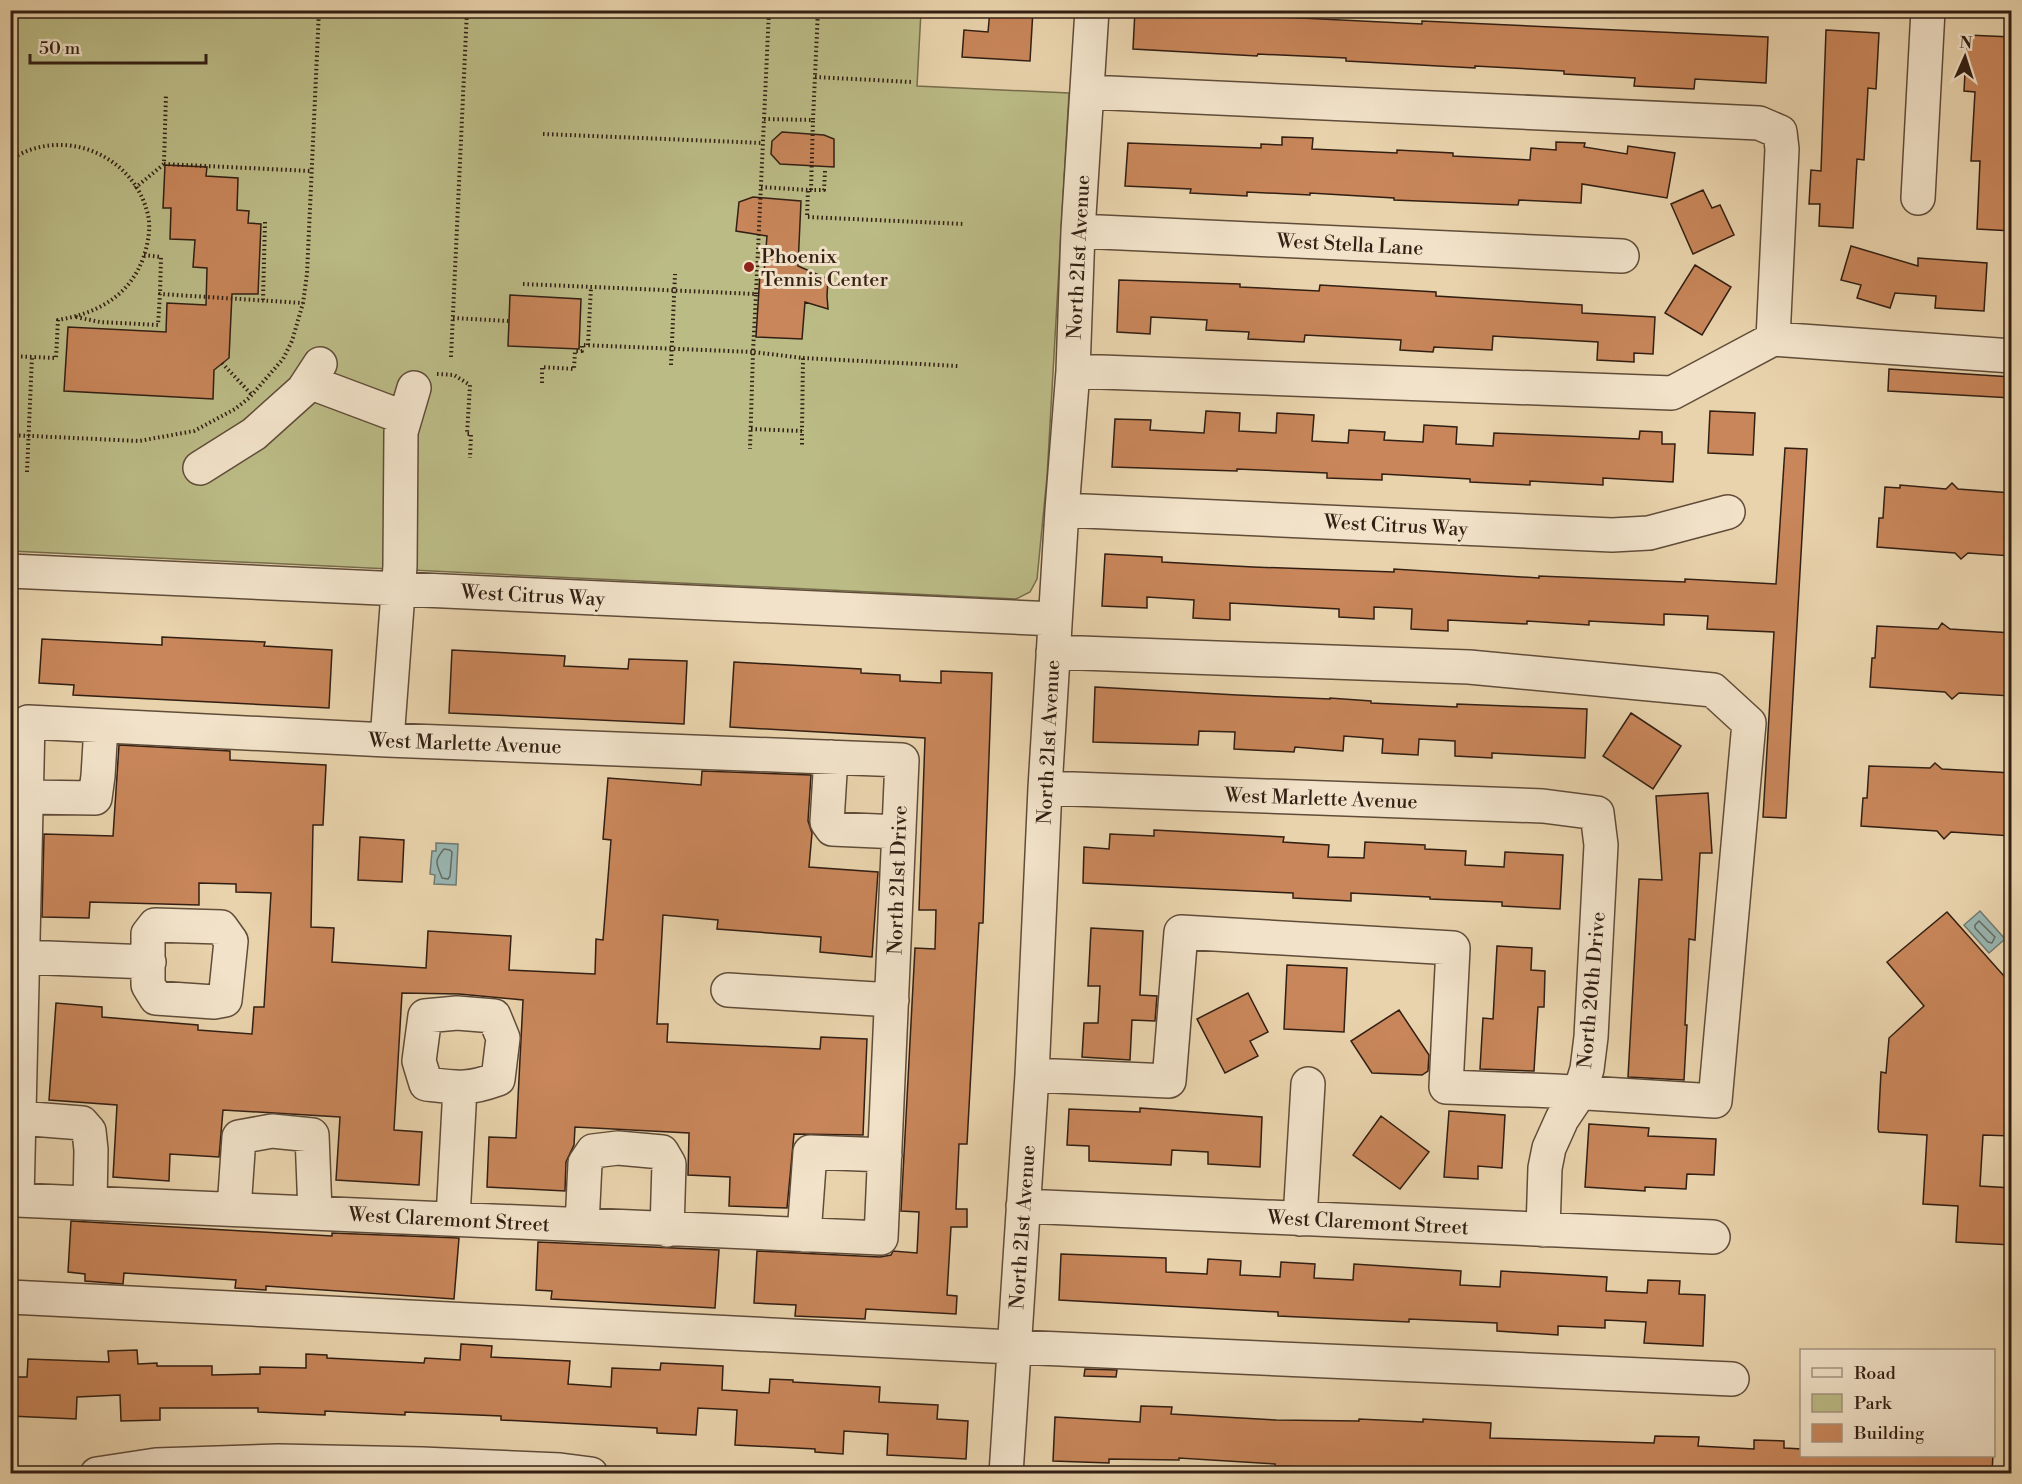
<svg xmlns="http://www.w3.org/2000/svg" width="2022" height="1484" viewBox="0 0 2022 1484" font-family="'Libre Bodoni',serif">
	<rect width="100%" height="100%" fill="#e9d3ac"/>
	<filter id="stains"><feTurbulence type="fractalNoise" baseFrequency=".00333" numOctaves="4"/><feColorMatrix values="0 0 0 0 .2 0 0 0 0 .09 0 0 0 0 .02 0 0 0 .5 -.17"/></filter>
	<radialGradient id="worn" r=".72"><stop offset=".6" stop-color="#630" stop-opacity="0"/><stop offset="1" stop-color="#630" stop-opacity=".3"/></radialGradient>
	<path fill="#bbbb86" stroke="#766d4c" stroke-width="1.5" d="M11,11h910l-4,75 152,7 -22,384 -10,102 -7,13 -14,7 -1005,-48z"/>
	<path fill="#99b6b1" stroke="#707a72" stroke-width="1.5" d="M436,843l22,1 -2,41 -22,-1 1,-9 -5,-1 2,-23h4z
		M1980,911l25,28 -16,14 -25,-28z"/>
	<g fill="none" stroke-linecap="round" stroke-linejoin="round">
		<path stroke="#666a62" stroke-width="1.5" d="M444,849l6,1 2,2 -2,24 -2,3 -6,-1c-5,-14 -9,-16 2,-29z
			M1979,921l16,16 -3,6 -4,-1 -13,-14v-3z"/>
	</g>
	<path fill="#c8865a" stroke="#321f13" stroke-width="1.5" d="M990,10h43l-3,51 -68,-4 2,-27 24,2z
		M1135,10h94l31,2v4l162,8v-3l346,16 -2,46 -71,-4 -1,10 -60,-3 1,-8 -71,-4v-3l-89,-5v2l-129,-7v-3l-88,-4 -1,2 -124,-7z
		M1826,30l53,3 -3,56 -8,-1 -4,72 -7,-1 -4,69 -34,-2 1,-22h-11l2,-34 10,1z
		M1967,35l45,2v101l-3,-1 -2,38h5v56l-35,-2 3,-68h-9l4,-69 -11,-1z
		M782,132l42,3 10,4v28l-54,-3 -9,-10 1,-13z
		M1282,137l31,1 -1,11 85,4v-3l56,3v3l77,4 1,-12 25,2v-8l29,1 -1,4 43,7 1,-8 47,7 -8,45 -85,-14 -1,19 -62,-3 -1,5 -124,-5v-2l-84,-5v2l-63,-3v4l-57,-3 1,-4 -66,-3 3,-43 133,5v-4l21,1z
		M165,165l42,2 -1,9 32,2 -1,32 12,1 -1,12 13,1 -3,70h-26l-3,64 -15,12 -1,29 -149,-8 4,-64 98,5 1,-29 39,2 1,-37 -14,-1 2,-27 -25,-1 1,-31h-8z
		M1703,190l9,18 8,-3 14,30 -41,19 -22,-50z
		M753,197l48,4 -3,65 30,13 -1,17 1,13 -23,-7 -3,37 -46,-2 4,-64h4l3,-37 -31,-5 3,-29z
		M1851,246l67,20v-8l69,5 -3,48 -49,-3 1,-12 -41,-3 -5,15 -33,-10 4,-13 -20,-5z
		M1695,265l36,22 -29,48 -37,-22z
		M1119,280l121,4v3l79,4 1,-6 116,7v4l146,9v8l73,4 -2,37 -19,-1v9l-37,-2 1,-18 -105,-6 -1,14 -58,-3 -1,5 -33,-2 1,-10 -96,-5 -1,7 -56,-3 1,-7 -43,-2 1,-10 -56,-3 -1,17 -33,-2z
		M510,295l71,4 -2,50 -71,-3z
		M1889,369l123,8v21l-124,-7z
		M1206,411l34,2 -1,18 37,2 1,-20 37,2 -2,26 36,2 1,-13 36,2 -1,8 39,2 1,-17 33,2 -1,17 37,2 1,-13 145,6 1,-8 22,1v12h13l-2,38 -70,-4v7l-73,-4v4l-60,-3v-3l-88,-5v6l-55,-2v-5l-90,-4v2l-125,-4 3,-48 36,1 -1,10 54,3z
		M1710,411l45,2 -2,42 -45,-2z
		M1785,448l22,1 -21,369 -23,-1 11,-185 -67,-3 1,-13 -44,-2v11l-75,-4v4l-62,-4v3l-79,-4v11l-37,-2 1,-20 -38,-2v12l-35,-2v-8l-109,-6v17l-37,-2 1,-18 -47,-3v11l-45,-2 3,-52 57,3v5l91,5 141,5v-3l145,9v-2l146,6v-3l91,5z
		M1952,483l6,6 54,4v63l-44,-3 -7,6 -6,-6 -78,-6 2,-29h4l2,-31 15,1v-3l46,4z
		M1942,623l8,6 62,4v63l-53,-3 -7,6 -7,-7 -75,-5 2,-29h3l2,-32 61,3z
		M162,637l103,5 -1,4 68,4 -3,58 -256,-13 1,-10 -35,-2 3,-44 120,6z
		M452,650l113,6 -1,10 64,3 1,-10 58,2 -3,63 -235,-11z
		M734,662l127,7v4l39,2v6l41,2v-12l51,2 -9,250h-4l-12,221h-8l-3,65h11v18h-16l-4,68 10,1 -1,18 -90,-5 -1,10 -70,-3 1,-11 -42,-2 3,-52 123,6 11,-2 2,-4 24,2 2,-41 -18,-1 14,-263 20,1 1,-39h-17l6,-172 -195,-11z
		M1095,687l142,8 93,4v-1l41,3v2l86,4v-3l130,5 -2,49 -93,-5v5l-37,-2v-15l-36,-2 -1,16 -36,-2 1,-14 -39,-3 -1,15 -48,-4 -1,5 -60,-3 1,-17 -36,-1 -1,14 -105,-3z
		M1631,713l50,33 -28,43 -50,-33z
		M119,745l111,6v9l96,5 -3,60h-10l-2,102 23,1 -2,34 94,6 2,-37 83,5 -2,34 86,4 1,-35 7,1 8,-100 -8,-1 5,-61 93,7 1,-14 109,4 -3,46 4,12 -3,34 69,5 -6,85 -52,-5 1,-15 -104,-8 1,-9 -55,-5 -6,109h11l-1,18 153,7 1,-12 46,2 -4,96 -69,-1 -7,74 -58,-2 1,-29 -42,-2 1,-42 -114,-6 -1,18 -8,17 -1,29 -78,-4 2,-50 27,1 7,-138 -64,-6 -57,-1 -8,137 28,2 -3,53 -83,-5 4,-63 -117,-7 -4,47 -49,-3 -1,27 -56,-4 4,-72 -68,-5 7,-97 46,4v10l96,8v5l54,4 2,-27h10l7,-114 -35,-1v-8l-37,-1v22l-109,-3 -1,16 -47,-1 2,-83 69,2z
		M1935,763l7,6 70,4v63l-61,-4 -7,7 -7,-8 -76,-5 2,-28h4l2,-32 61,2z
		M1708,793l4,60h-12l-5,87 -6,-1 -4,86h2l-3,55 -56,-3 11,-198 23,1 -6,-84z
		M1154,830l130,7 -1,5 46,3 -1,12 36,1 1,-16 60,3v4l41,2 -1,14 39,2 1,-15 58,3 -3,54 -58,-3v-4l-72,-3v-2l-79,-4v8l-58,-3v-5l-210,-10 1,-36 25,2 1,-15 44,2z
		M360,837l44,3 -2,42 -44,-2z
		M1947,912l65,73v151l-29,-1 -3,51 32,2v57l-56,-3 2,-36 -35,-2 4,-69 -48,-3 -1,-3 3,-57 5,1 3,-35 35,-32 -37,-44z
		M1091,928l52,3 -3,64 17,1 -2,25 -23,-1 -2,40 -48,-3 2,-34h14l2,-37h-12z
		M1497,946l35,2 -1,22 14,1 -1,36h-6l-4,64 -54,-2 3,-51 10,1z
		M1287,965l60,3 -3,64 -60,-3z
		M1248,993l20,39 -18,9 8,15 -33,17 -28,-54z
		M1399,1010l30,45 -1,16 -6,4 -50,-2 -21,-32z
		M1140,1108l122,9 -2,50 -52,-3v-12l-36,-2 -1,15 -82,-4v-15l-22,-1 2,-36 71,3z
		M1449,1111l56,4 -3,53 -24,-2v13l-34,-2z
		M1381,1116l48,36 -29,37 -47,-34z
		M1589,1124l60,4 -1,8 68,3 -2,36 -27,-1 -1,15 -41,-2v4l-60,-4z
		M71,1221l261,15v-3l127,5 -5,61 -188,-13v4l-31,-2 1,-8 -112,-7 -1,11 -38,-3v-7l-17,-2z
		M538,1242l181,8 -4,58 -164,-9 1,-8 -16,-1z
		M1061,1254l105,4v14l41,2 1,-15 33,2 -1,14 40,2 1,-15 34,2 -1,14 39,2 1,-16 107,7 -1,14 40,2 1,-16 106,6 -1,14 41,2 1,-13 32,1 -1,13 26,1 -2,51 -59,-3 2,-21 -41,-2v8l-47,-2v9l-61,-4v-8l-88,-4v3l-131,-6v-4l-219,-12z
		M461,1344l31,2 -1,11 79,4 -2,23 43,3 1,-19 48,2 1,-7 62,3 -1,24 47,3 1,-14 23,1v2l87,5 -1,15 59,3 -1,14 31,2 -2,38 -79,-4 1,-21 -44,-3 -1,23 -28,-2v-3l-80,-4 2,-35 -39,-2 -2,27 -39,-2v-5l-156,-8v-4l-96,-4v3l-80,-4v4l-67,-3v-4h-98v12l-39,1 -1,-26 -43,2 -1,22 -66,-3v-39h17l1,-18 81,3 -1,-11 29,-1 1,14 19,-1v3h55v9l48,-1v-7l46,1v-14l21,1v3l97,5 1,-5 35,2z
		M1085,1369l32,1 -1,7 -32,-1z
		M1141,1406l31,1 -1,7 105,6 83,1v-2l64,3v-3l68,4 -1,15 164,5 1,-7 44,1 -1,9 56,3v-9l30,1v7l18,1v6h191l-1,18h-511l-76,-4v4l-61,-2v-3l-69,-2v-2l-96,-6v2l-70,-1v4l-56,-2 2,-44 85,5z"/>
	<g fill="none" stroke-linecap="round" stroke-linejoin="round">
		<defs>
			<path id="minor" d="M1088,92l671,31 21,9 2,17 -9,190
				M1918,198l10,-188
				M1078,231l544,25
				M1073,371l599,22 101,-54 239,17
				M309,382l96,36
				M200,468l54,-34 49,-44 17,-26
				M1062,510l550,25 37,-2 79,-21
				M10,571l1045,48
				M28,722l359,18 515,20 -21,478 -864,-38z
				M387,740l13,-174 1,-134 13,-44
				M831,757l-4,65 5,7 67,3
				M1045,788l498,18 54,7 4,32 -10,192 -4,32 -7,23 -18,27 -13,29 -4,20 -2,62
				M26,797l69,1 3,-22 3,-50
				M155,925l66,2 10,14 -6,59 -11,2 -58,-4 -8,-13v-51z
				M22,957l127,5
				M728,990l164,10
				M457,1013l37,3 9,22 -5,41c-31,11 -39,9 -72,5l-7,-23 6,-45z
				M1032,1075l137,6 12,-149 272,16 -7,139 109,4 160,10 34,-378 -36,-33 -244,-23 -416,-15
				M19,1118l63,5 7,8 2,19 -1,53
				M1023,1206l690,31
				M234,1209l5,-72 33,-6 40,4 3,77
				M453,1218l7,-130
				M1300,1219l8,-135
				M582,1225l3,-62 8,-12 25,-3 44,4 7,12 -2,66
				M804,1235l6,-83 75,3
				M10,1297l982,49 740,33
				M97,1474l59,-9 122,-4 144,3 138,6 31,4
				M1006,1474l26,-399 13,-287 17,-278 11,-139 5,-140 14,-221"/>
		</defs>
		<use href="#minor" stroke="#604c39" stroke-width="36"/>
		<path stroke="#321f13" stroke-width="4" stroke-dasharray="1.5 3" stroke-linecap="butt" d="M815,77l97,5
			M764,119l49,1 5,-110
			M543,134l220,9
			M10,160c52,-35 124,-6 138,55 3,13 0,28 -4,41 -14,40 -46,57 -86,64l-2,38 -46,-2
			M164,164l147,7
			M825,171l-1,19h-16l-1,27 157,7
			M761,187l47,3
			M135,188l29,-24 2,-70
			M811,190l2,-70
			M144,255l17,2 -1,37
			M523,284l233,10 -3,58 50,6 -1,73
			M756,294l13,-284
			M263,300l2,-78
			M76,317l24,5 58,3 2,-31 143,9
			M453,318l56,3
			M588,345l3,-58
			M451,357l16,-347
			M803,358l155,8
			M222,363l30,32
			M671,365l4,-91
			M437,374l17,1 16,10 -3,49h4l-1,24
			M542,383v-16l32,2 1,-18h7v-6l171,7 -3,97
			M751,429l51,2v16
			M10,435l129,6 55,-10 41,-22 14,-11 34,-39 9,-18 11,-38 4,-29 12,-264
			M27,472l5,-115"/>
		<use href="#minor" stroke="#f1e2c9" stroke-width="33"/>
	</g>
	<circle fill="#8f2418" stroke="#f1e2c9" stroke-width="2" cx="749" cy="267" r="6"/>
	<g text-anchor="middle" stroke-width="6" stroke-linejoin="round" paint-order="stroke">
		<g font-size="20" fill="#321f13" stroke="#f1e2c9">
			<text transform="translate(1350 244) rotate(3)" y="7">West Stella Lane</text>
			<text transform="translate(1078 257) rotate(-87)" y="7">North 21st Avenue</text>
			<text transform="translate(1396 525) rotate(3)" y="7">West Citrus Way</text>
			<text transform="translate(533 595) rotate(3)" y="7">West Citrus Way</text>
			<text transform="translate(1048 742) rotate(-87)" y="7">North 21st Avenue</text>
			<text transform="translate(465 743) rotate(2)" y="7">West Marlette Avenue</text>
			<text transform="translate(1321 798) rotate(2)" y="7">West Marlette Avenue</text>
			<text transform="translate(897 880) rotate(-88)" y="7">North 21st Drive</text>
			<text transform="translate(1591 990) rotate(-85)" y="7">North 20th Drive</text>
			<text transform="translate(449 1219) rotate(3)" y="7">West Claremont Street</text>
			<text transform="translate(1368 1222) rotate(3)" y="7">West Claremont Street</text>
			<text transform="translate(1022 1227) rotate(-86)" y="7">North 21st Avenue</text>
		</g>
		<g font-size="20" fill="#321f13" stroke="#f1e2c9" text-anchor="start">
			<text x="761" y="263">Phoenix<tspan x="761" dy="23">Tennis Center</tspan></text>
		</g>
	</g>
	<rect width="2022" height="1484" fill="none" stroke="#e9d3ac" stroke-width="36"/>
	<rect x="12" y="12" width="1998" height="1460" fill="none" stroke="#321f13" stroke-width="3"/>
	<rect x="18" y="18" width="1986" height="1448" fill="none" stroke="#321f13" stroke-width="1.5"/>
	<rect x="1800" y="1349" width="195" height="108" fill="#f1e2c9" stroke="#a59480" stroke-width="1.5"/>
	<rect x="1812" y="1368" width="30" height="9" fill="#f1e2c9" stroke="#a59480" stroke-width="1.5"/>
	<text x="1854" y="1379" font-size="18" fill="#321f13">Road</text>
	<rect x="1812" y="1394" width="30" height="18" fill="#bbbb86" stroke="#a59480" stroke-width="1.5"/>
	<text x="1854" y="1409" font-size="18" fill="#321f13">Park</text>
	<rect x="1812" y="1424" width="30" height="18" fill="#c8865a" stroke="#a59480" stroke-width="1.5"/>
	<text x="1854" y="1439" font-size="18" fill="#321f13">Building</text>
	<g transform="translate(1965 57) rotate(3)" stroke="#f1e2c9" stroke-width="4.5" paint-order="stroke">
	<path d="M0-4.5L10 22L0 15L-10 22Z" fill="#321f13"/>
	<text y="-9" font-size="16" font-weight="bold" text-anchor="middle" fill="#321f13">N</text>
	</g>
	<path d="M30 54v9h176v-9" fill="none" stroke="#321f13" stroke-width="3"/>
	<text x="39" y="54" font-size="18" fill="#321f13" stroke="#f1e2c9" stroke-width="4.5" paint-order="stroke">50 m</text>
	<rect width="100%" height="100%" filter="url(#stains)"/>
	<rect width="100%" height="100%" fill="url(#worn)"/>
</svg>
